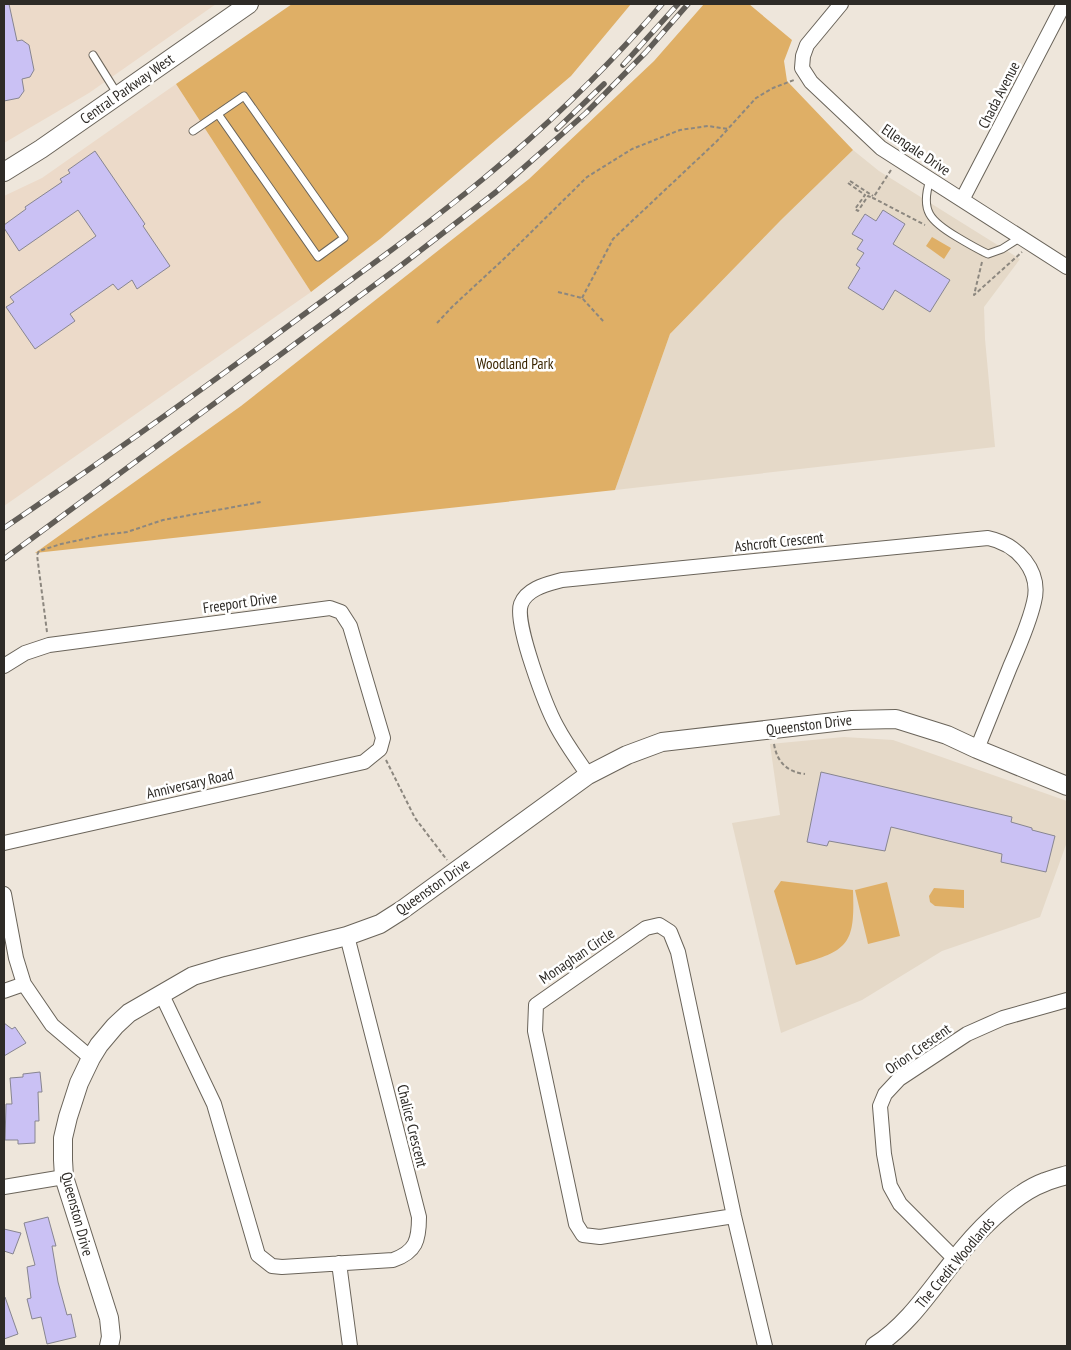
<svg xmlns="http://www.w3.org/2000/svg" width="1071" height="1350" viewBox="0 0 1071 1350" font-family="'PT Sans Narrow',sans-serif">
	<rect width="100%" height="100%" fill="#eee6db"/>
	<path fill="#ecdac9" d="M4,4h212l-127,89 -85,50z
		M176,84l135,208 -307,214v-310l38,-18z"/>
	<path fill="#e5d9c8" d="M853,150l26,21 141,88 -36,48 1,32 10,108 -380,43 55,-156 111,-114z
		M844,737l49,3 174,61v41l-27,75 -98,34 -80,49 -81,33 -49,-210 48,-8 -10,-71z"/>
	<path fill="#dfaf66" d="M292,4h339l-60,72 -191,163 -69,53 -135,-208z
		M704,4h45l43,36 -8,21 3,20 66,69 -72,70 -111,114 -55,156 -580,63 206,-147 288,-227 125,-118z
		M932,237l19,11 -7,11 -18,-13z
		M781,881l72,9c2,54 -4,61 -57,75l-22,-74z
		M887,882l13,54 -32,8 -13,-54z
		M934,888l30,2v18l-29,-2 -5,-4 -1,-6z"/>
	<path fill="#cac1f4" stroke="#878590" d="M4,4h5l8,37 5,-1 7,5 5,25 -4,7 -8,2 2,12 -5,7 -15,3z
		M95,151l50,73 -2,2 27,40 -33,23 -5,-9 -14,10 -5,-6 -43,30 5,7 -40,28 -29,-42 8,-5 -4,-5 86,-61 -18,-26 -59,41 -15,-23v-3l22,-16 -1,-2 37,-25 -2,-3 10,-6 -2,-3z
		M883,210l22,14 -12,20 57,36 -20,32 -35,-22 -12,20 -35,-22 12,-20 -4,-3 8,-12 -7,-4 6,-9 -11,-6 13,-20 11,7z
		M821,772l191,45 -1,5 21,6v2l23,6 -9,36 -45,-10 1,-8 -111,-27 -6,24 -56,-10 -2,5 -20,-4z
		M4,1023l8,6 3,-2 11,16 -22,13z
		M40,1072l2,20h-4l1,29h-4v22l-17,1v-4h-13l1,-36h6l-2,-26 13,-1v-3z
		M48,1217l8,29h-4l6,36 9,33 4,-1 5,23 -29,7 -6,-27 -9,2 -5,-20 4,-1 -4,-31 8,-2 -11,-42z
		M4,1229l17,4 -8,21 -9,-3z
		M5,1297l13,37 -14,5v-41z"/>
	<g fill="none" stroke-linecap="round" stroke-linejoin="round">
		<defs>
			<path id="service" d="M93,55l25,40
				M193,131l51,-35 100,142 -26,19 -100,-143
				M930,180c-10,31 0,41 27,57 10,6 20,12 31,17l14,-5 19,-12"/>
			<path id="minor" d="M841,4l-34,41 -4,11 -1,12 9,14 70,66 186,119
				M962,200l102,-196
				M4,666l21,-13 24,-8 281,-37 11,4 9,14 33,112 -3,11 -16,13 -360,81
				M588,775c-10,-15 -22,-31 -31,-48 -11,-20 -43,-104 -36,-123 6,-16 27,-20 41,-24l426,-42c29,6 54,33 46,64 -5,22 -15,44 -24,65 -11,28 -22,55 -33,82
				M4,894l12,64 8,26 28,41 39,33
				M4,991l20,-7
				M161,993l53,111 44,151 14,11 10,1 111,-7c23,-8 26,-20 26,-43l-72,-281
				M4,1187l60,-10
				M734,1216l-134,21 -17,-2 -7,-11 -41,-193 1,-26 110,-77 13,-3 11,7 8,20 56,264 31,130
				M955,1259l-55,-55 -10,-18 -6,-32 -4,-48 5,-12 14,-15 68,-45 36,-16 64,-18
				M339,1263l11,83"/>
			<path id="tertiary" d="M4,172l37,-23 208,-145
				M109,1346l2,-9 -2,-19 -45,-141 -1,-17v-22l5,-21 11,-34 12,-25 8,-13 16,-19 14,-13 64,-37 30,-9 124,-31 33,-12 22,-14 186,-135 39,-20 35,-13 190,-22 44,-1 51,16 30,14 90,37
				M875,1346c33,-21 54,-54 78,-84 21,-28 59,-68 92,-80 7,-3 15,-5 22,-7"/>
		</defs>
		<use href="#service" stroke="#6a645a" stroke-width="9"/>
		<use href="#minor" stroke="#6a645a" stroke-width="16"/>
		<use href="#tertiary" stroke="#6a645a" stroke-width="20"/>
		<path stroke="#8c877f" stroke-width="2" stroke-dasharray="4 2.5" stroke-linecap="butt" d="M891,170l-18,28 52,27
			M850,181l23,15
			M848,183l17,12 -10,14 3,2 10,-15 5,2
			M982,262l-8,33 48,-43
			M558,292l24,6 22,24
			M582,298l31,-59 104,-98 39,-43 17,-10 21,-8
			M437,323l16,-17 54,-50 80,-79 45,-28 48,-19 28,-4 20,3
			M47,632l-10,-77 2,-4 22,-7 42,-9 24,-3 36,-12 98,-18
			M774,744c3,18 13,28 31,30
			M386,760l29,58 32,42"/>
		<use href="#service" stroke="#fff" stroke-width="7"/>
		<use href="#minor" stroke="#fff" stroke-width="14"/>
		<use href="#tertiary" stroke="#fff" stroke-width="18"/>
		<defs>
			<path id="rail" d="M623,65l55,-61
				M557,129l47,-45
				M4,528c106,-72 210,-147 314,-224 56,-41 112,-81 165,-125 64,-53 125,-112 179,-175
				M4,559l399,-295 93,-72 90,-79 60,-61 42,-48"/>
		</defs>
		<use href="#rail" stroke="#615d57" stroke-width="5.5"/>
		<use href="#rail" stroke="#fff" stroke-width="4" stroke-dasharray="11" stroke-linecap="butt"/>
	</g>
	<g text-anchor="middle" stroke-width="5" stroke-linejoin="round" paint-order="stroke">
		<g font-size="15" fill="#2e2b27" stroke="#fff">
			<text transform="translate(127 89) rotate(-35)" y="5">Central Parkway West</text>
			<text transform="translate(999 95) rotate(-63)" y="5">Chada Avenue</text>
			<text transform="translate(916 150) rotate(34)" y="5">Ellengale Drive</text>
			<text transform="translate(779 542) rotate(-6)" y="5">Ashcroft Crescent</text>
			<text transform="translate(240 603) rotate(-8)" y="5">Freeport Drive</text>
			<text transform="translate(809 725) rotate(-7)" y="5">Queenston Drive</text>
			<text transform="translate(190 784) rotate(-13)" y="5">Anniversary Road</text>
			<text transform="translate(433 887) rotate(-35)" y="5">Queenston Drive</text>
			<text transform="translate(577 956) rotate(-34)" y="5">Monaghan Circle</text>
			<text transform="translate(918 1049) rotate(-35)" y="5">Orion Crescent</text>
			<text transform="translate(412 1126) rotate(76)" y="5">Chalice Crescent</text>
			<text transform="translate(77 1214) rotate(75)" y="5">Queenston Drive</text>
			<text transform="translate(955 1263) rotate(-50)" y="5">The Credit Woodlands</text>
		</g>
		<g font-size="15" fill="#3a2500" stroke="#fff">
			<text x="515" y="369">Woodland Park</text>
		</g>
	</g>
	<rect width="1071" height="1350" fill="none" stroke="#2e2b27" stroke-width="10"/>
</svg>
